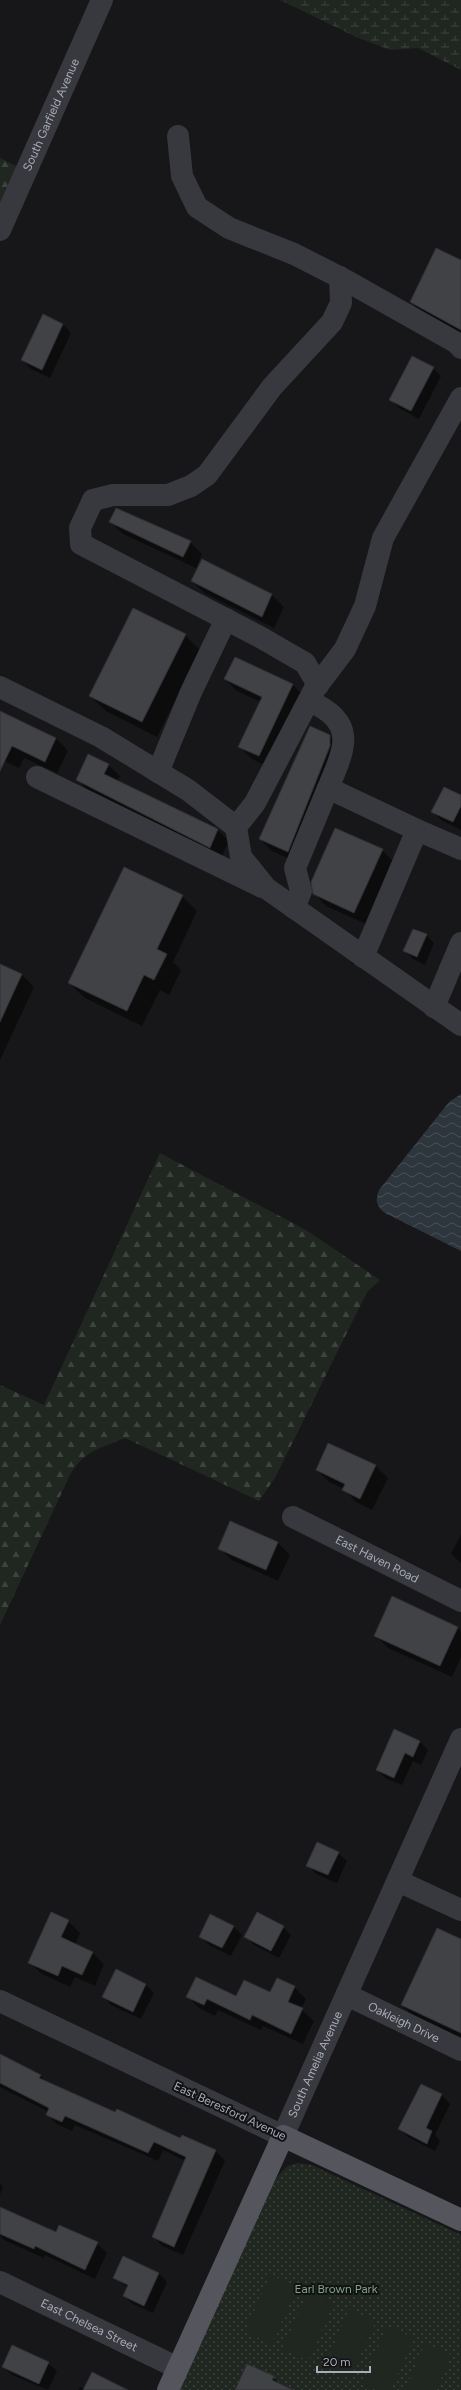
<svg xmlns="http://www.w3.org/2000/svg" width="461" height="2390" viewBox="0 0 461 2390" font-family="Figtree,sans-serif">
	<defs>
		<pattern id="forest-firs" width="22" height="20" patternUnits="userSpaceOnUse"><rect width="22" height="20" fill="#1f2720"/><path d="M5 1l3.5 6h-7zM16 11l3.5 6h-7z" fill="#3d443e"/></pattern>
		<pattern id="wetland-marsh" width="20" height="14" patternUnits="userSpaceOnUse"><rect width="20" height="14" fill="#1f2720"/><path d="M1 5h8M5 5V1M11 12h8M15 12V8" fill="none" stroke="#3d443e"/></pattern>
		<pattern id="park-dots" width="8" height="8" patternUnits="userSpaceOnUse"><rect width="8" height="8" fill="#1f2720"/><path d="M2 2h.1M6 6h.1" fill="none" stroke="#3d443e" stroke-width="1.8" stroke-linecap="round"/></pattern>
		<pattern id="water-waves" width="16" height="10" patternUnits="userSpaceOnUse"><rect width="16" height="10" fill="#2d353d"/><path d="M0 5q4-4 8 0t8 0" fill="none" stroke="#495057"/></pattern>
	</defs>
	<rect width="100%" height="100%" fill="#171719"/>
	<path fill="url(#forest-firs)" d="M0,158l18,9 -18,41z
		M160,1153l146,77 74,50 -13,12 -92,186 -16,23 -134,-63c-24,10 -42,13 -55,37l-70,150v-240l44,20z"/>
	<path fill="url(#wetland-marsh)" d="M280,0h181v70l-43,-22 -28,2 -34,-13z"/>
	<path fill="url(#park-dots)" d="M298,2163l14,2 149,70v155h-282l95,-208c7,-11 12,-17 24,-19z"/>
	<path fill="#1f2720" d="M270,2275l27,11 -25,58 -27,-12z
		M308,2291l26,12 -25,58 -27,-12z
		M349,2309l27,12 -26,58 -26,-12z
		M387,2326l27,12 -23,52h-15l-14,-6z
		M425,2343l27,12 -16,35h-31z"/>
	<path fill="url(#water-waves)" d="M461,1094v157l-76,-38c-9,-7 -10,-12 -6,-23l70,-88z"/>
	<path fill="#0007" d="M461,261v73l-38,-20 -12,-12z
		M63,324l8,9 -21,45 -19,-9 -9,-9z
		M433,368l8,8 -22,43 -20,-11 -9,-9z
		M118,509l72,33 12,12 -6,14 -73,-34 -12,-12z
		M202,561l70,34 12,12 -10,21 -70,-35 -12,-12z
		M185,635l15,15 -43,87 -51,-26 -16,-15z
		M235,658l58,27 12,12 -34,71 -19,-9 -12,-12 21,-45 -24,-11 -12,-12z
		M3,713l53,25 12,13 -11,22 -33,-15 -5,10 -19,-9v-40z
		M329,736l13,12 -42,116 -28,-13 -12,-12z
		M108,765l12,11 -3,5 101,49 11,11 -8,17 -132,-67 -12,-11z
		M461,796v34l-20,-10 -9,-9z
		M382,850l12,12 -28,62 -40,-18 -12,-13z
		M182,896l15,15 -24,51 8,8 -12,25 -9,-5 -18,36 -57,-28 -16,-15z
		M426,935l8,8 -9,22 -12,-6 -8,-8z
		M0,965l22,10 12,12 -34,73z
		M376,1466l12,12 -16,32 -16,-8 -12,-13 -15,-7 -12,-12z
		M231,1522l47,21 12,12 -12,26 -46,-21 -13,-12z
		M461,1534v29l-10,-9z
		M457,1627l4,4v26l-9,20 -64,-29 -12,-13z
		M420,1742l8,8 -7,15 -8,-4 -11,24 -17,-7 -8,-8z
		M338,1853l9,8 -10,22 -21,-9 -8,-8z
		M68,1921l12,12 -5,12 17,7 12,12 -9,22 -20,-9 -5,10 -28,-13 -13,-12z
		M233,1926l9,9 -11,21 -22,-11 -9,-9z
		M283,1927l8,8 -12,23 -25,-13 -8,-8z
		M461,1940v100l-44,-20 -15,-15z
		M116,1970l30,15 8,8 -13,26 -30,-14 -8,-9z
		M294,1987l12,12 -5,10 13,12 -11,23 -40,-18 -2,4 -43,-20 -3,6 -16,-8 -11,-11h49l33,-3z
		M3,2056l37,20 8,7 67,31 66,26 2,-4 33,15 9,10 -42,94 -21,-9 -9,-10 32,-75 -22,-11 -5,11 -83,-36 -3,6 -15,-7 -9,-9 1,-3 -49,-25v-25z
		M422,2085l20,10 8,9 -15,31 5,6 -5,10 -27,-14 -9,-8z
		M0,2184l3,3 -3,8z
		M0,2208l56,25 41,10 10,10 -12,26 -50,-24 -1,3 -40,-18 -4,-4z
		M159,2273l8,9 -14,31 -20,-9 -9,-8 4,-8 -14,-11z
		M48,2363l9,8 -9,19 -36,-15 -9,-8z
		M273,2377l14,13h-49z
		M80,2387l5,2 35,1h-42z"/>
	<path fill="#414246" stroke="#313135" d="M436,248l25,12v70l-51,-28z
		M43,314l20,10 -21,46 -21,-10z
		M412,356l22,11 -23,44 -22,-11z
		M116,508l75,33 -8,16 -74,-35z
		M202,559l70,35 -10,23 -71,-36z
		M133,608l53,26 -44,88 -53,-26z
		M235,657l58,27 -34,72 -21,-9 24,-50 -38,-18z
		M0,711l56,27 -11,24 -33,-16 -12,25z
		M310,726l20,9v11l-42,106 -29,-13z
		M88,754l21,10 -5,10 114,55 -8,19 -134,-68z
		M444,787l17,8v11l-8,16 -22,-10z
		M335,828l48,21 -29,64 -41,-19 -2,-12z
		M124,867l59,28 -26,54 10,5 -13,26 -10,-5 -17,36 -59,-28z
		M413,929l14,5 -10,23 -14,-6z
		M0,964l22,10 -22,48z
		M328,1443l48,22 -16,34 -18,-9 3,-6 -29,-14z
		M230,1521l48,21 -12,28 -48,-21z
		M392,1596l66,31 -18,39 -66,-30z
		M394,1729l26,12 -7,16 -8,-4 -11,25 -18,-8z
		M317,1842l22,10 -11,23 -22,-9z
		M51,1912l18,8 -8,17 32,15 -11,23 -20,-9 -4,10 -30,-13z
		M257,1912l27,14 -13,25 -27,-14z
		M210,1914l24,12 -12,22 -23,-11z
		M437,1928l24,11v94l-60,-28z
		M116,1969l30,15 -13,28 -31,-15z
		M196,1977l40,19 8,-16 26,12 7,-14 18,8 -7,16 15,6 -12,26 -39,-19 -2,5 -43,-21 -3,6 -18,-8z
		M0,2054l41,21 -2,3 76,34 2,-3 63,29 2,-3 34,15 -42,97 -22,-10 34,-80 -32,-15 -6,11 -83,-37 -3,6 -16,-7 3,-7 -49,-25z
		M421,2084l21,10 -16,34 6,3 -5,13 -29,-15z
		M0,2207l56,25 3,-7 39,17 -13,28 -50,-24 -1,3 -34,-15z
		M123,2256l36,17 -15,33 -21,-10 5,-11 -15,-7z
		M12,2345l37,17 -10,22 -37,-17z
		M247,2364l27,12 -2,4 21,10h-58z
		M92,2372l36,18h-45z"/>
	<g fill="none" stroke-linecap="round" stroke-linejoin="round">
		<g stroke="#38393e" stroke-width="22">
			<path d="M178,136l4,40 15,31 32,21 65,26 53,27 110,62 4,5"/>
			<path id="s1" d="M0,230l102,-230"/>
			<path d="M318,685l-13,-22 -45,-26 -179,-93 -1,-16 13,-28 20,-5h55l23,-9 16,-11 65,-88 60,-65 9,-19 -1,-26"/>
			<path d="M0,687l101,50 87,53 48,37 5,30 25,31 195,137"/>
			<path d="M309,701c49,21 36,47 19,87l89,42"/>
			<path d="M158,772l33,-80 35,-73"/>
			<path d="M37,777l225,110"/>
			<path d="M236,827l19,-24 59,-113 31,-41 20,-43 18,-68 78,-140"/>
			<path d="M294,908l7,-17 -6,-23 33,-80"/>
			<path d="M363,957l54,-127 44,19"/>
			<path d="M434,1007l27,-64"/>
			<path id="s2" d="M293,1517l168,84"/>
			<path d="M398,1881l63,29"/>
			<path id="s3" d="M347,1995l114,55"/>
			<path id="s4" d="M0,2001l283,135 178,-397"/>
			<path id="s5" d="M0,2282l178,86"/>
		</g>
		<path stroke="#54555d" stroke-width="22" d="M168,2390l115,-254 178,84"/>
	</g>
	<g text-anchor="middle" stroke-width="4" stroke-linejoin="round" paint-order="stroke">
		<g font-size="12" fill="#a9adb9" stroke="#121214">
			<text dy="4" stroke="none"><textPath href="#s1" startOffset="126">South Garfield Avenue</textPath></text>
			<text dy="4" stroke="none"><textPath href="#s2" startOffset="94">East Haven Road</textPath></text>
			<text dy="4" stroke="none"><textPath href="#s3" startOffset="63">Oakleigh Drive</textPath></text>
			<text dy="4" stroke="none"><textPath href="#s4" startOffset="392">South Amelia Avenue</textPath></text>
			<text transform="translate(230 2111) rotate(25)" y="4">East Beresford Avenue</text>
			<text dy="4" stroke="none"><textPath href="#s5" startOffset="99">East Chelsea Street</textPath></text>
		</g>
		<g font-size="12" fill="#80a384" stroke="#121214">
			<text x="336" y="2293">Earl Brown Park</text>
		</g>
	</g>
	<path d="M317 2366v6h53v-6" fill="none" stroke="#a9adb9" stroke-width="2"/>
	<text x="323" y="2366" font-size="12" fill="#a9adb9" stroke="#121214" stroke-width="3" paint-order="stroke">20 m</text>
</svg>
